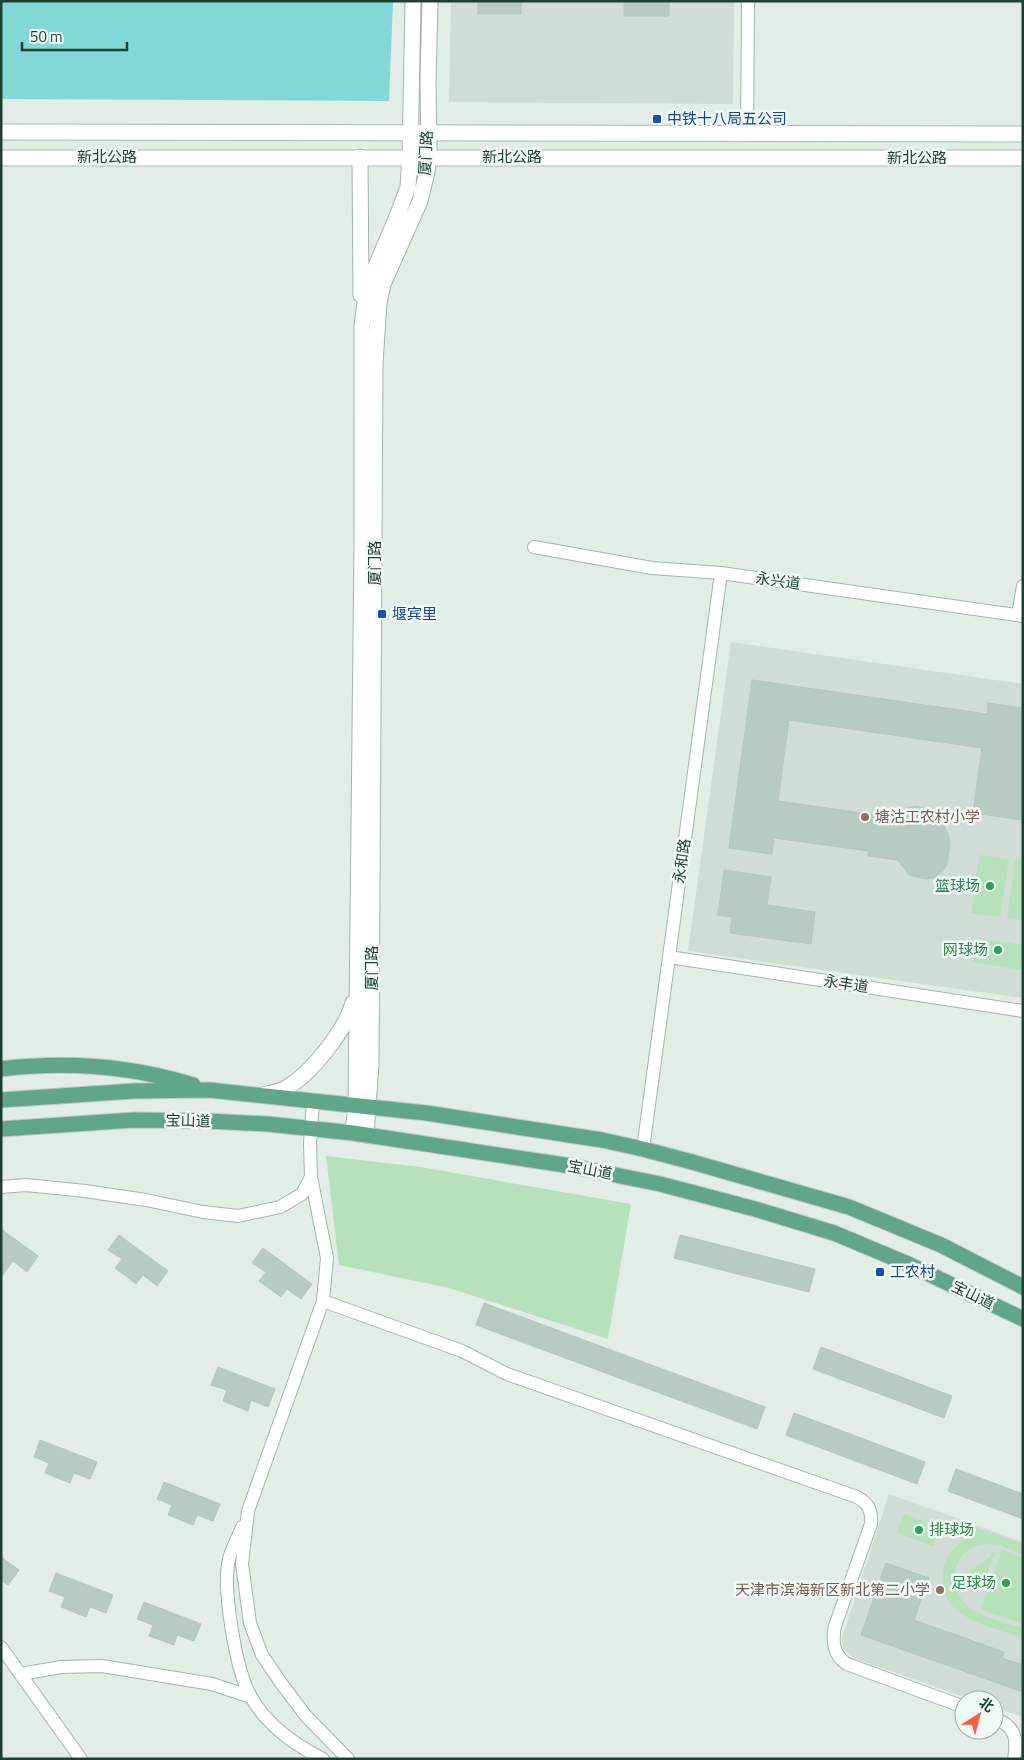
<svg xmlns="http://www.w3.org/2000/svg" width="1024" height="1760" viewBox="0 0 1024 1760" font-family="'Titillium Web','Noto Sans SC',sans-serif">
	<rect width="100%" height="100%" fill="#e1ede5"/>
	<path fill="#cfddd4" d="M451,1h283l-1,103 -284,-2z
		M731,642l292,42v314l-335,-47z
		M889,1494l134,48v175l-29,-10v-7h-21l-117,-41 -13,-10 -1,-11z"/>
	<path fill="#b7e1bb" d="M979,855l30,4 -9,58 -29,-4z
		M1015,860l8,1v59l-16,-2z
		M976,938l47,7 -2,25 -49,-8z
		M326,1156l94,11 211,37 -23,135 -159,-51 -110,-23z
		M904,1514l36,13 -7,19 -36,-13z
		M955,1520l68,24v10c-10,-3 -22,-10 -33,-10 -36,-1 -47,42 -21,63 12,10 38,16 54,21v10c-33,-12 -87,-20 -80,-66 2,-16 13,-29 27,-35l-19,-7z
		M1002,1550l21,8v66l-42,-15z
		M991,1553l3,-1 2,2 -3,3 -14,36 -9,-5 -11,-10 32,-22z"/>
	<path fill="#82d8d7" d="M1,1h392l-4,100 -388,-2z"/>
	<path fill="#b8cbc1" stroke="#b2c7bb" d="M478,1h43v13h-43z
		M624,1h45v15h-45z
		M752,680l235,34 1,-11 35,5v112l-50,-7 9,-65 -193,-28 -11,81 119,17 3,-5 6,-5 10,-2 10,3 14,9 8,16 2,9 -3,21 -5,8 -7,5 -9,2 -17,-4 -11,-15 -30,-4 1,-5 -95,-13 -2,16 -43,-6z
		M724,870l47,7 -4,28 48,7 -4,32 -81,-11 2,-16 -14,-2z
		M1,1229l37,27 -11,16 -14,-11 -12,16z
		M119,1235l49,36 -11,15 -14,-11 -7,9 -21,-16 7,-9 -14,-9z
		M680,1235l135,34 -6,23 -135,-34z
		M263,1248l49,36 -11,15 -14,-10 -6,8 -22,-16 7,-9 -14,-9z
		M484,1303l281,104 -8,22 -281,-104z
		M821,1347l131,49 -8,22 -131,-49z
		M218,1367l57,22 -7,18 -17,-7 -3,11 -25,-10 4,-11 -16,-5z
		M794,1413l131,49 -8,22 -131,-49z
		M40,1440l57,22 -7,17 -16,-6 -4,10 -25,-10 4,-10 -15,-6z
		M956,1469l67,25v25l-75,-28z
		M164,1482l56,22 -7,17 -16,-6 -4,10 -25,-10 4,-10 -15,-6z
		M1,1557l18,13 -11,15 -7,-5z
		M886,1563l43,15 -15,42 90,32 -2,6 21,7v27l-162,-57z
		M56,1573l57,22 -7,18 -16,-6 -4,10 -25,-10 4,-10 -16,-6z
		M144,1602l57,22 -7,17 -17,-6 -3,10 -25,-9 4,-11 -16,-6z"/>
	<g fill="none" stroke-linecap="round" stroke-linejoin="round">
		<defs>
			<path id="minor" d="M747,133l1,-132
				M534,547l118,21 69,5 302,43
				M1018,615l5,-29
				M669,957l354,54
				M313,1101l-3,43 1,33 16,81 -4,43 -75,210 -6,53 8,59 12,32 19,28 25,33 42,43
				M643,1149l78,-576
				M1,1187l25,-2 59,6 61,9 57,12 35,4 42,-9 22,-13 9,-17
				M323,1301l139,50 45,23 350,123c12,7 15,14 14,27l-36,102c-3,15 -2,29 12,38l117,43
				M242,1527c-4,11 -10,21 -13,32 -7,30 7,112 22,138 16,28 44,48 72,62
				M1,1647l80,112
				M21,1674l40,-7 41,-1 110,18 39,13
				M994,1718c21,8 24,20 20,41"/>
			<path id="tertiary" d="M360,157l1,138
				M263,1095c8,-2 16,-3 23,-7 25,-14 59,-57 67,-85
				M353,1133l3,-28 6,-558v-222l3,-22 8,-30 25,-59 10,-27 2,-30 3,-156
				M366,1135l5,-71 4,-701 4,-60 4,-19 37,-83 7,-29 2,-22 -1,-68 2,-81"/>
			<path id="secondary" d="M1,132l1022,2
				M1,158h1022"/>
			<path id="primary" d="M1,1069c65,-8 130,-3 192,16
				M1,1100l133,-9 75,-1 217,23 176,27 41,9 49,13 157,45 92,38 82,42
				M1,1129l133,-9 73,1 61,3 85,9 218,33 89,18 95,25 79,24 74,31 115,55"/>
		</defs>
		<use href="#minor" stroke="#a3b5ab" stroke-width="14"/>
		<use href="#tertiary" stroke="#a3b5ab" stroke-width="17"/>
		<use href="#secondary" stroke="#a1bdae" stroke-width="17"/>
		<use href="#primary" stroke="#c0c9c5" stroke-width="17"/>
		<use href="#minor" stroke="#fff" stroke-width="12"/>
		<use href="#tertiary" stroke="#fff" stroke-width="15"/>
		<use href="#secondary" stroke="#fff" stroke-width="15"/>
		<use href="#primary" stroke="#60a78a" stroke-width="15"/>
	</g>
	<g fill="#1a4fb4" stroke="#f1f9f4" stroke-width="2">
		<rect x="652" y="114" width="10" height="10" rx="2.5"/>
		<rect x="377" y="609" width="10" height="10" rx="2.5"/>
		<rect x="875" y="1267" width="10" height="10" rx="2.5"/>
	</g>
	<g fill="#8d6e63" stroke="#f1f9f4" stroke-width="2">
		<circle cx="865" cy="817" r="5"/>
		<circle cx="940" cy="1590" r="5"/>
	</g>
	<g fill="#2e9e5b" stroke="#f1f9f4" stroke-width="2">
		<circle cx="990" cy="886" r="5"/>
		<circle cx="998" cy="950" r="5"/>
		<circle cx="919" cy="1530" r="5"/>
		<circle cx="1006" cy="1583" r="5"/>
	</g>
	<g text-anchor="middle" stroke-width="5" stroke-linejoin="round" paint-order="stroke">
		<g font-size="15" fill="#164399" stroke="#f1f9f4" text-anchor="start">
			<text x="667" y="124">中铁十八局五公司</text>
			<text x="392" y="619">堰宾里</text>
			<text x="890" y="1277">工农村</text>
		</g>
		<g font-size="15" fill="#1f3f31" stroke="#f1f9f4">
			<text transform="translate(426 153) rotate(-87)" y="5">厦门路</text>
			<text x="107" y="162">新北公路</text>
			<text x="512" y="162">新北公路</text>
			<text x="917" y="163">新北公路</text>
			<text transform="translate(375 563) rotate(-90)" y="5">厦门路</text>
			<text transform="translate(778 581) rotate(8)" y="5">永兴道</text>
			<text transform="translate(682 861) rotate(-82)" y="5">永和路</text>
			<text transform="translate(372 968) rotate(-90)" y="5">厦门路</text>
			<text transform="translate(846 984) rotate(9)" y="5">永丰道</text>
			<text transform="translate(188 1121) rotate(1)" y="5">宝山道</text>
			<text transform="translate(590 1170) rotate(11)" y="5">宝山道</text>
			<text transform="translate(973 1295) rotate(26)" y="5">宝山道</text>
		</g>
		<g font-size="15" fill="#785e54" stroke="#f1f9f4" text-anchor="start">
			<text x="875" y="822">塘沽工农村小学</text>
			<text x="930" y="1595" text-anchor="end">天津市滨海新区新北第二小学</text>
		</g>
		<g font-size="15" fill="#27864d" stroke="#f1f9f4" text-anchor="end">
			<text x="980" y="891">篮球场</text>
			<text x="988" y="955">网球场</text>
			<text x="929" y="1535" text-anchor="start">排球场</text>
			<text x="996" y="1588">足球场</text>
		</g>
	</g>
	<rect width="1024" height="1760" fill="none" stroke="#1f3f31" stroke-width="5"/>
	<g transform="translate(979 1715) rotate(36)"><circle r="24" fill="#f1f9f4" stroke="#9dafa6"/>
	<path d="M0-4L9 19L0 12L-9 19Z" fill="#ff5b4c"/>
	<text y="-8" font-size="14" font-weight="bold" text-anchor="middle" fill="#1f3f31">北</text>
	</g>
	<path d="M22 42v8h105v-8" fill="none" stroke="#1f3f31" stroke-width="2.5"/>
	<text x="30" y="42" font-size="15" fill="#1f3f31" stroke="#f1f9f4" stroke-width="4" paint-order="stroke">50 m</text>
</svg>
